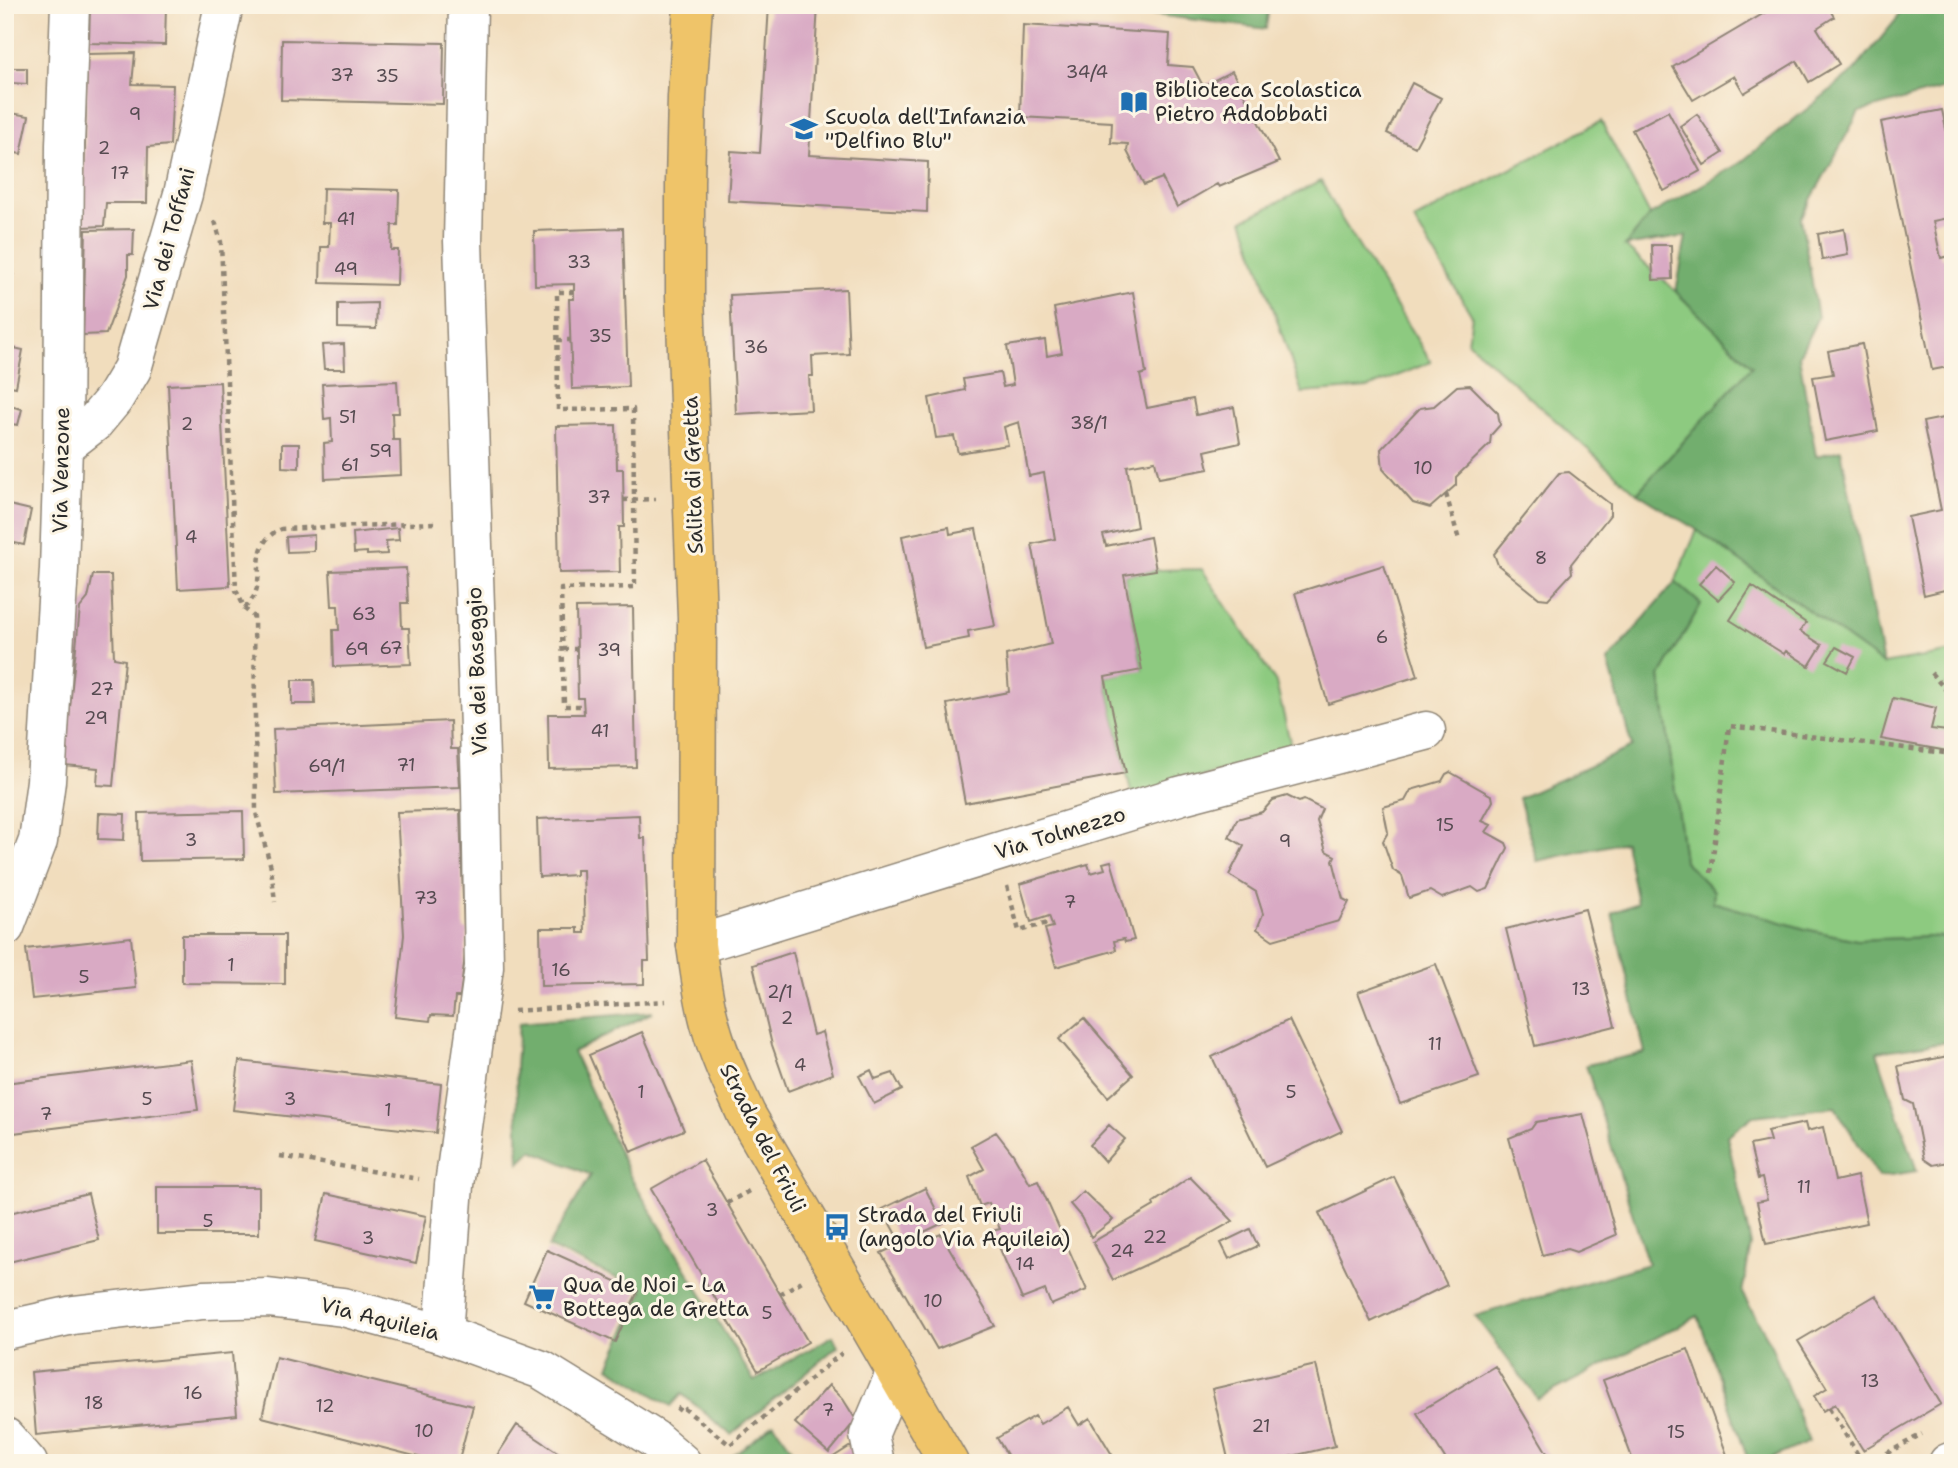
<svg xmlns="http://www.w3.org/2000/svg" width="1958" height="1468" viewBox="0 0 1958 1468" font-family="'Shantell Sans',sans-serif">
	<rect width="100%" height="100%" fill="#fcf5e5"/>
	<filter id="ink" filterUnits="userSpaceOnUse"><feTurbulence type="fractalNoise" baseFrequency=".0143" numOctaves="2"/><feDisplacementMap in="SourceGraphic" scale="14" xChannelSelector="R" yChannelSelector="G"/><feConvolveMatrix kernelMatrix="1 2 1 2 8 2 1 2 1" color-interpolation-filters="sRGB"/></filter>
	<filter id="wash" filterUnits="userSpaceOnUse"><feTurbulence type="fractalNoise" baseFrequency=".00686" numOctaves="4" result="noise"/><feDisplacementMap in="SourceGraphic" scale="28" xChannelSelector="R" yChannelSelector="G"/><feGaussianBlur stdDeviation="1.57" result="paint"/><feColorMatrix in="noise" values="0 0 0 0 0 0 0 0 0 0 0 0 0 0 0 0 0 1.4 0 .05"/><feComposite in="paint" operator="in"/></filter>
	<g filter="url(#wash)">
		<rect width="100%" height="100%" fill="#f1ddbd"/>
		<path fill="#8dca80" stroke="#5c7a56" stroke-width="2" d="M1601,121l49,94 -25,31 28,25v8h10l89,87 -115,127 -169,-151 4,-26 -58,-96z
			M1321,181l20,37 90,144 -63,26 -66,5 -59,-173z
			M1697,530l186,134 70,-12v31l-7,2 7,8v243l-96,4 -52,-11 -92,-27 1,-11 -30,-30 -24,-185 41,-72 -26,-22z
			M1202,569l74,114 16,67 -160,47 -27,-120 37,-8 -18,-94 32,-5z"/>
		<path fill="#72ae6e" stroke="#4e6c4c" stroke-width="2" d="M1078,5h191l-3,24z
			M1903,5h45l5,36v45l-94,26 -58,106 17,99 -19,39 17,100 25,-6 42,214 -186,-134 -60,-37 115,-127 -76,-74 10,-56 -61,10 25,-31 90,-52 114,-92 42,-51z
			M1675,582l26,22 -41,72 24,185 30,30 -1,11 92,27 52,11 96,-4v105l-76,11 40,119 -38,6 -44,-70 -82,9 -26,20 24,109 -9,48 27,47 40,102 -49,21h-11l-51,-147 -160,83 -63,-83 173,-52 -62,-199 59,-12 -33,-140 25,-10 -12,-61 -88,19 -18,-63 113,-51 -24,-86z
			M653,1012l-80,40 58,126 123,203 79,-45 5,10 -107,89 -49,-41 -11,12 -62,-39 34,-77 -95,-43 43,-72 -59,-25 -13,13 -3,-97 3,-43z
			M774,1424l28,39h-64l-7,-6z"/>
		<g id="blocks">
			<path fill="#d9aac4" d="M90,5h76l-1,40 -76,-2z
				M769,5h49l-9,150 119,7 -1,50 -199,-11 3,-50 29,2z
				M1778,5h49l7,12 -17,11 22,36 -30,18 -12,-21 -53,32 -10,-17 -41,24 -20,-33z
				M1023,25l147,9 -2,31 25,2 10,19 29,-15 47,91 -60,25 -2,-3 -40,23 -15,-29 -18,7 -17,-34 1,-7 -17,-1 1,-21 -92,-5z
				M282,40l162,3 -1,61 -162,-4z
				M135,53l-3,31 41,1 -3,60 -22,2 -1,56h-41l-2,23 -21,1 4,-173z
				M12,68h15v16l-17,-1z
				M1412,83l29,15 -26,49 -28,-14z
				M1942,110l11,52v55l-20,4 8,37 12,-3v111l-21,4 -51,-248z
				M1668,111l32,60 -36,20 -32,-61z
				M5,112l24,4 -8,38 -16,-3z
				M1697,114l26,39 -19,12 -24,-39z
				M323,188l76,2 -1,35h-6l-1,25h7l-1,35 -77,-2 1,-36h8l1,-24h-8z
				M623,228l5,159 -56,2 -3,-90h5v-15l-39,1 -1,-54z
				M134,229l-1,26h-5v20l-22,59 -23,1 3,-105z
				M1844,229l4,26 -26,5 -4,-26z
				M1652,245h19l1,34 -19,1z
				M5,269l9,2 -8,39h-1z
				M846,289l3,65 -37,2 1,20h-4l2,34 -75,4 -6,-119z
				M1133,292l13,81 -6,2 7,33 46,-9 3,16 38,-8 6,36 -35,8 4,18 -50,9 -4,-17 -28,5 10,61 -34,8 3,11 44,-9 6,33 -32,5 18,95 -37,7 21,96 -161,30 -18,-99 62,-12 -3,-37 45,-11 -19,-100 23,-5 -11,-66 -15,3 -10,-54 -15,5 4,18 -50,8 -4,-17 -18,2 -7,-40 36,-8 -2,-11 37,-6 3,14 10,-2 -6,-39 38,-6 2,16 15,-3 -8,-45z
				M377,303l-1,26 -38,-1v-24z
				M344,344l1,25h-21l-2,-24z
				M1862,344l16,87 -53,10 -12,-64 20,-3 -5,-23z
				M5,346l18,4 -7,37 -11,-2z
				M397,381l2,32h-7l1,27h7l1,35 -76,4 -1,-36 8,-1 -1,-24 -7,1 -2,-35z
				M220,382l10,204 -52,3 -10,-204z
				M1470,385l28,28 2,12 -9,10 -1,9 -34,33v8l-26,23 -17,-5 -30,-34 -2,-20 39,-41 14,-2 23,-20z
				M5,405l17,4 -4,16 -13,-2z
				M1953,416v172l-29,7 -16,-78 33,-7 -18,-88z
				M616,425l1,44h6l1,58h-5l1,45 -61,1 -3,-147z
				M282,444h17v24l-17,-1z
				M1569,472l41,32v11l-39,49 1,9 -24,26 -9,-1 -41,-33 -4,-11 65,-81z
				M5,504l26,6 -7,35 -19,-4z
				M949,527l1,7 26,-5 19,97 -27,5 1,7 -46,9 -21,-111z
				M398,528l1,12 -13,1 1,13 -20,1v-3l-13,1 -1,-20z
				M314,535v16l-27,1 -1,-15z
				M1384,565l34,111 -90,28 -33,-111z
				M1716,565l19,17 -17,18 -19,-16z
				M406,568l2,35h-7l1,25h7l2,36 -77,3 -1,-37h6l-1,-24h-6l-2,-35z
				M93,575h18l3,83 11,2 -12,126 -16,-1 1,-17 -34,-3 16,-157 8,-10z
				M1752,586l54,37 -6,8 22,14 -13,21 -23,-15 -2,3 -54,-34z
				M633,607l3,160 -87,2 -1,-55h36l-1,-16h-5l-2,-90z
				M1836,647l19,10 -8,15 -20,-11z
				M292,680h22l1,24h-23z
				M1893,698l43,10 -5,21 16,2 6,-17v38l-72,-13z
				M450,721l1,28h7l2,38 -184,7 -3,-65z
				M1450,772l42,24 1,5 -11,20 9,4 -5,7 20,11 2,5 -20,41 -9,3 -7,-5 -30,11 -12,-7 -21,7 -7,-22 -9,-6 -10,-29 5,-9 -5,-25 22,-6 6,-11 31,-9 4,-7z
				M1287,796l12,6 5,-2 18,9 -5,12 9,30 9,5 -2,4 10,39 6,3 -10,19 -66,19 -16,-11 6,-15 -7,-22 -27,-17 15,-29 -15,-9 8,-18 25,-7 11,-12z
				M460,810l4,120h4l-8,67h-5l-2,19 -22,-1 -1,6 -35,-4 9,-82 -7,-123z
				M243,811l1,48 -104,2 -1,-48z
				M99,813l26,1 -1,26 -26,-1z
				M639,815l1,23h5l4,123h-5v23l-103,2 -1,-58h38v5h7l-2,-63h-7v5l-37,2 -2,-58z
				M1111,861l23,79 -9,2 -1,-3 -10,2 2,9 -60,17 -11,-38 8,-2 -4,-11 -18,6 -11,-38 68,-20 3,9 14,-4 -2,-6z
				M1585,909l30,117 -80,20 -29,-117z
				M182,935h103v49l-103,-1z
				M131,937l5,51 -104,11 -6,-50z
				M793,952l20,83 9,-3 11,42 -45,17 -16,-46 -19,-80z
				M1436,964l43,113 -79,27 -42,-112z
				M1084,1018l49,57 -25,22 -49,-58z
				M1289,1020l53,111 -77,36 -53,-110z
				M642,1032l42,98 -53,22 -42,-97z
				M1953,1055v106l-20,4 -9,-6 -11,-55 -8,-4 -7,-34z
				M191,1060l7,50 -193,24v-51z
				M239,1061l202,23 -5,49 -203,-23z
				M871,1070l4,9 18,-6 9,17 -28,14 -15,-28z
				M1583,1114l33,121 -40,17 -9,-3 -25,6 -33,-117 22,-9 5,-7z
				M1805,1123l2,8 16,-4 12,54 22,-5 10,47 -101,21 -9,-42 10,-2 -5,-22 -4,1 -8,-34 20,-4 -3,-10z
				M1109,1125l16,14 -20,23 -15,-17z
				M996,1132l17,22 17,30 8,-3 49,109 -36,15 -6,-15 -23,9 -30,-68 8,-2 -11,-26 -9,3 -11,-29 15,-8 -13,-23z
				M702,1160l106,182 -50,29 -107,-182z
				M1190,1177l43,44 -36,20 -84,39 -20,-38 61,-36 -1,-3z
				M1394,1177l53,108 -76,37 -52,-109z
				M157,1187h102v47h-102z
				M925,1188l18,35 -36,17 4,6 30,-12 54,92 -58,23 -56,-96 20,-9 -19,-35z
				M1083,1191l30,29 -22,17 -10,-20 -11,-13z
				M88,1194l11,46 -94,23v-49z
				M326,1194l100,22 -10,47 -101,-22z
				M1250,1229l8,17 -29,13 -8,-16z
				M547,1250l91,41 -23,51 -91,-41z
				M1876,1295l65,109 -78,46 -28,-46 -12,7 -9,-15 13,-8 -29,-47z
				M1688,1349l42,114h-96l-31,-83z
				M232,1353l5,62 -201,20 -5,-63z
				M276,1357l197,49 -15,57h-16l-180,-46z
				M1316,1365l19,81 -72,17h-34l-17,-74z
				M1495,1366l58,97h-105l-31,-50z
				M829,1385l14,14 13,21 -27,33 -34,-30z
				M1068,1407l11,18 11,-7 27,45h-105l-15,-25 38,-22 5,8z
				M517,1425l57,38h-82z
				M849,1447l61,15 -1,1h-85z"/>
		</g>
	</g>
	<g filter="url(#ink)">
		<use href="#blocks" fill-opacity="0" stroke="#8e8474" stroke-width="2"/>
		<g fill="none" stroke-linecap="round" stroke-linejoin="round">
			<defs>
				<path id="minor" d="M63,447l31,-24 20,-24 18,-30 51,-175 41,-189
					M5,927l33,-86 8,-60 13,-212 4,-122 2,-302 5,-140
					M696,945l483,-149 247,-65
					M5,1330l68,-15 130,-15 65,-2 75,9 100,27 99,36 112,69 28,24
					M443,1334l11,-149 30,-218 -3,-178 -18,-548 5,-236
					M5,1437l23,26
					M875,1463l-6,-28 27,-64
					M1948,1463l5,-2"/>
				<path id="major" d="M693,5l-6,92 -2,86v112l12,323 -1,327c4,28 7,55 15,82 8,30 22,58 35,87l203,349"/>
			</defs>
			<use href="#minor" stroke="#8e8474" stroke-width="41"/>
			<use href="#major" stroke="#8e8474" stroke-width="41"/>
			<path stroke="#8e8474" stroke-width="4.5" stroke-dasharray="5 5" stroke-linecap="butt" d="M215,221l6,21 15,348 9,19 9,8 2,196 15,54 4,35
				M574,292h-17l1,118 75,-1 2,178 -74,2 3,117h19
				M557,340h13
				M1446,494l13,46
				M623,500l33,-1
				M245,608c3,-4 8,-9 10,-14 9,-23 -5,-52 26,-65l154,-6
				M563,649h14
				M1931,673l22,25
				M1711,873l18,-147 224,28
				M1007,886l12,45 32,-9
				M514,1011l152,-10
				M280,1156l139,23
				M727,1203l22,-12
				M780,1294l22,-13
				M1829,1408l34,55
				M677,1411l4,-5 49,39 112,-92
				M1869,1463l53,-29"/>
			<use href="#minor" stroke="#fff" stroke-width="38"/>
			<use href="#major" stroke="#efc469" stroke-width="38"/>
		</g>
	</g>
	<defs>
		<symbol id="library-bare" viewBox="-9 -9 18 18"><path d="M-6-4Q-3-5.5-.7-3.5V5Q-3 3-6 4ZM6-4Q3-5.5 .7-3.5V5Q3 3 6 4Z" fill="#1f6fb2" stroke="#fcf5e5" stroke-width="2.5" paint-order="stroke"/></symbol>
		<symbol id="school-bare" viewBox="-9 -9 18 18"><path d="M0-5L7-2L0 1L-7-2ZM-4 1L0 2.5L4 1V4Q0 6-4 4Z" fill="#1f6fb2" stroke="#fcf5e5" stroke-width="2.5" paint-order="stroke"/></symbol>
		<symbol id="bus-bare" viewBox="-9 -9 18 18"><path d="M-5-6H5V4H4V6H2V4H-2V6H-4V4H-5ZM-3.5-4V0h7V-4ZM-3.5 1.2v1.5H-2V1.2ZM2 1.2v1.5H3.5V1.2Z" fill="#1f6fb2" stroke="#fcf5e5" stroke-width="2.5" paint-order="stroke"/></symbol>
		<symbol id="supermarket-bare" viewBox="-9 -9 18 18"><path d="M-6-5.5h2.5l.6 2H6L4.5 2H-2.5L-4.4-4H-6ZM-1.5 3.2a1.3 1.3 0 1 0 .1 0ZM3 3.2a1.3 1.3 0 1 0 .1 0Z" fill="#1f6fb2" stroke="#fcf5e5" stroke-width="2.5" paint-order="stroke"/></symbol>
	</defs>
	<g fill-rule="evenodd">
		<use href="#library-bare" x="1115" y="83" width="38" height="38"/>
		<use href="#school-bare" x="785" y="110" width="38" height="38"/>
		<use href="#bus-bare" x="818" y="1208" width="38" height="38"/>
		<use href="#supermarket-bare" x="523" y="1278" width="38" height="38"/>
	</g>
	<g text-anchor="middle" stroke-width="6" stroke-linejoin="round" paint-order="stroke">
		<g font-size="18" fill="#564b51">
			<text x="1087" y="78">34/4</text>
			<text x="342" y="81">37</text>
			<text x="387" y="82">35</text>
			<text x="135" y="120">9</text>
			<text x="104" y="154">2</text>
			<text x="120" y="179">17</text>
			<text x="346" y="225">41</text>
			<text x="579" y="268">33</text>
			<text x="346" y="275">49</text>
			<text x="600" y="342">35</text>
			<text x="756" y="353">36</text>
			<text x="348" y="423">51</text>
			<text x="1089" y="429">38/1</text>
			<text x="187" y="430">2</text>
			<text x="381" y="457">59</text>
			<text x="350" y="471">61</text>
			<text x="1423" y="474">10</text>
			<text x="599" y="503">37</text>
			<text x="191" y="543">4</text>
			<text x="1541" y="564">8</text>
			<text x="364" y="620">63</text>
			<text x="1382" y="643">6</text>
			<text x="391" y="654">67</text>
			<text x="357" y="655">69</text>
			<text x="609" y="656">39</text>
			<text x="102" y="695">27</text>
			<text x="96" y="724">29</text>
			<text x="600" y="737">41</text>
			<text x="406" y="771">71</text>
			<text x="327" y="772">69/1</text>
			<text x="1445" y="831">15</text>
			<text x="191" y="846">3</text>
			<text x="1285" y="847">9</text>
			<text x="426" y="904">73</text>
			<text x="1070" y="908">7</text>
			<text x="231" y="971">1</text>
			<text x="561" y="976">16</text>
			<text x="84" y="983">5</text>
			<text x="1581" y="995">13</text>
			<text x="780" y="998">2/1</text>
			<text x="787" y="1024">2</text>
			<text x="1435" y="1050">11</text>
			<text x="800" y="1071">4</text>
			<text x="641" y="1098">1</text>
			<text x="1291" y="1098">5</text>
			<text x="147" y="1105">5</text>
			<text x="290" y="1105">3</text>
			<text x="388" y="1116">1</text>
			<text x="46" y="1120">7</text>
			<text x="1804" y="1193">11</text>
			<text x="712" y="1216">3</text>
			<text x="208" y="1227">5</text>
			<text x="1155" y="1243">22</text>
			<text x="368" y="1244">3</text>
			<text x="1122" y="1257">24</text>
			<text x="1025" y="1270">14</text>
			<text x="933" y="1307">10</text>
			<text x="767" y="1319">5</text>
			<text x="1870" y="1387">13</text>
			<text x="193" y="1399">16</text>
			<text x="94" y="1409">18</text>
			<text x="325" y="1412">12</text>
			<text x="828" y="1416">7</text>
			<text x="1261" y="1432">21</text>
			<text x="424" y="1437">10</text>
			<text x="1676" y="1438">15</text>
		</g>
		<g font-size="21" fill="#2b2b2b" stroke="#fcf5e5" text-anchor="start">
			<text x="1155" y="97">Biblioteca Scolastica<tspan x="1155" dy="24">Pietro Addobbati</tspan></text>
			<text x="825" y="124">Scuola dell'Infanzia<tspan x="825" dy="24">"Delfino Blu"</tspan></text>
			<text x="858" y="1222">Strada del Friuli<tspan x="858" dy="24">(angolo Via Aquileia)</tspan></text>
			<text x="563" y="1292">Qua de Noi - La<tspan x="563" dy="24">Bottega de Gretta</tspan></text>
		</g>
		<g font-size="21" fill="#2b2b2b" stroke="#fcf5e5">
			<text transform="translate(169 239) rotate(-75)" y="7">Via dei Toffani</text>
			<text transform="translate(61 470) rotate(-89)" y="7">Via Venzone</text>
			<text transform="translate(693 475) rotate(-92)" y="7">Salita di Gretta</text>
			<text transform="translate(477 671) rotate(-92)" y="7">Via dei Baseggio</text>
			<text transform="translate(1060 833) rotate(-17)" y="7">Via Tolmezzo</text>
			<text transform="translate(763 1138) rotate(63)" y="7">Strada del Friuli</text>
			<text transform="translate(380 1319) rotate(14)" y="7">Via Aquileia</text>
		</g>
	</g>
	<rect width="1958" height="1468" fill="none" stroke="#fcf5e5" stroke-width="28"/>
</svg>
